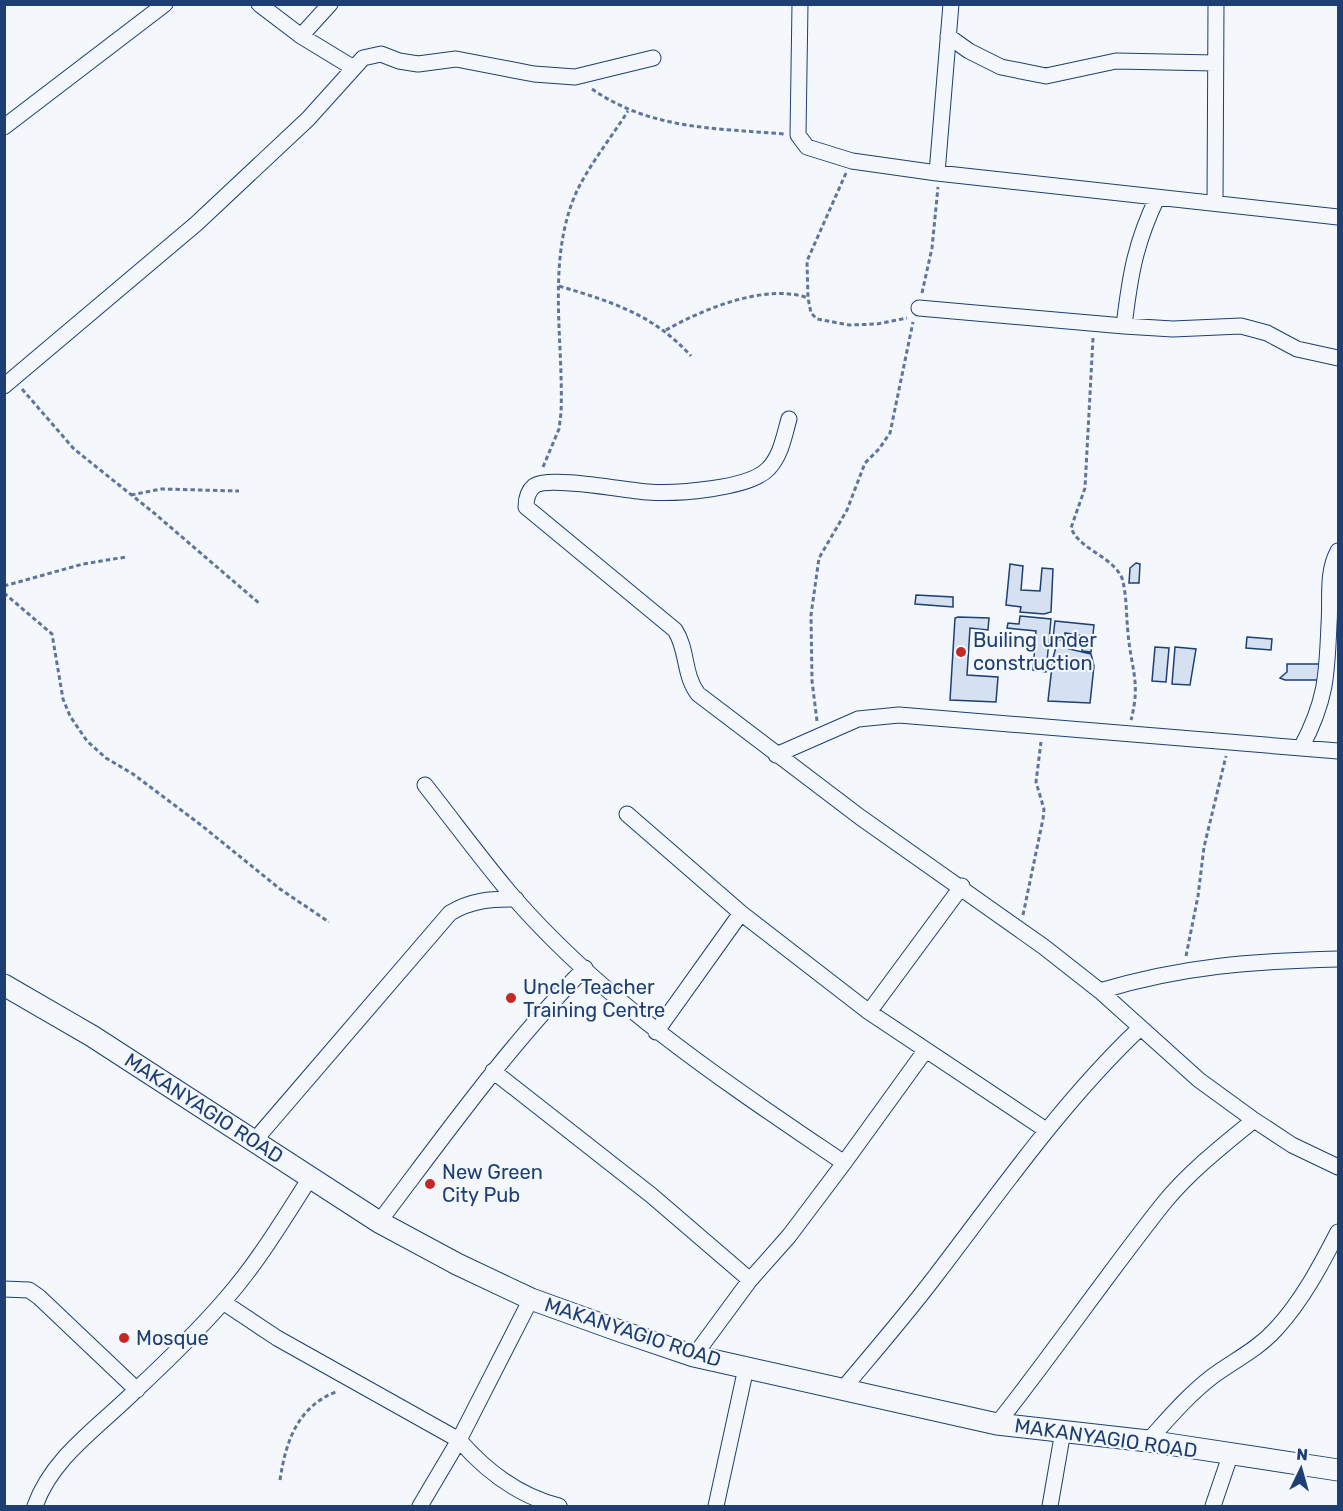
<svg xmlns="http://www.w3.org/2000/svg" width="1343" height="1511" viewBox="0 0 1343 1511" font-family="Rubik,sans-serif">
	<rect width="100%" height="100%" fill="#f4f7fb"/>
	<path fill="#d5e0f0" stroke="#1d3f73" stroke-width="1.5" d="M1136,563l4,1 -1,19h-10l1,-15z
		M1010,564l13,2 -2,24 19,1 2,-23 11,1 -2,43 -7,2 -24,-2 1,-5 -15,-2z
		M916,595l37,2v10l-38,-3z
		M1020,616l31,3 -5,53 -13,-2 3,-39 -29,-3 1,-5 11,1z
		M958,617l31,1 -1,12 -18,-2 -3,47 31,2 -2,25 -46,-2 5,-82z
		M1055,621l39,4 -3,27 -9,-1 2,-15 -19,-3v6l-12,-1z
		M1247,637l25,2 -1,11 -25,-2z
		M1058,640l11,2v7l22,5 3,12 -4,37 -42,-2 5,-43z
		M1155,647l14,1 -3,34 -14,-1z
		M1175,647l21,2 -6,36 -18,-1z
		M1287,664h33v16h-35l-5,-2 7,-6z"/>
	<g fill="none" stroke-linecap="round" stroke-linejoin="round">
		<defs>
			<path id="street" d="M259,4l42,32 51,31
				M800,4l-2,131 9,12 45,14 85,12 401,44
				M301,36l29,-32
				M948,36l21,15 32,16 45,9 70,-15 99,2
				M4,127l161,-123
				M937,173l14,-169
				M1215,203l1,-199
				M919,308l205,18 49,3 68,-3 26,7 30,16 41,9
				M1124,326c6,-50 11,-82 33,-128
				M4,386l192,-162 112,-105 55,-61 18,-4 18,7 19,3 38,-5 78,15 41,3 78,-19
				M789,419c-5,17 -8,37 -21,50 -19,20 -92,25 -120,23 -20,-1 -99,-17 -114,-6 -6,5 -8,14 -8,21l149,123c13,20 8,44 23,64l162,123 184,130 56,44 99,89 55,40 38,25 46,22
				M1301,748c25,-47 26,-72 28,-124 2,-25 -3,-51 9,-73
				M776,755l82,-36 41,-4 439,36
				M425,785c30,38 59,78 90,114 94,107 213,185 329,264
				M627,814l114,99 128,99 177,118
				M1100,991c82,-25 154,-30 238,-32
				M869,1012l93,-126
				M656,1032l85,-119
				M493,1071l158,124 99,85
				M255,1140l195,-227c22,-13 40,-14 66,-14
				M379,1222c66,-87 129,-176 206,-254
				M4,1289l25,1 10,7 98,93
				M223,1302l54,36 182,102c27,31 59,56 100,66
				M694,1356l56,-76 39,-44 55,-73 81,-112
				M842,1390c31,-37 63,-74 92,-112 66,-86 127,-175 206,-250
				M997,1424c57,-72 109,-148 166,-220 26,-32 59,-58 91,-84
				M1148,1441c21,-23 40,-46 65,-65 22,-16 45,-27 63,-47 26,-28 45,-64 62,-97
				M35,1506c17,-49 65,-80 101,-116 30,-28 60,-57 87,-88 34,-38 60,-82 87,-124
				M420,1506l39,-66 72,-141
				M716,1506l30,-138
				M1050,1506l13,-75
				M1213,1506l17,-50"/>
			<path id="secondary" d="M4,985l88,51 287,186 78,42 74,35 86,31 77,26 303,68 151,17 190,29"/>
		</defs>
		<use href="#street" stroke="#1d3f73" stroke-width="17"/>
		<use href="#secondary" stroke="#1d3f73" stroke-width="23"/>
		<path stroke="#5e769c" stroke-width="3" stroke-dasharray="4.5 3" stroke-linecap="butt" d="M592,89c59,41 123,39 192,45
			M846,173l-39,88 1,37 3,15 6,6 32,6 28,-1 30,-6
			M559,286c53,16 94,28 132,70
			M922,293l10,-45 6,-61
			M666,330c37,-21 100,-47 142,-32
			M1093,338l-8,150 -14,40c10,23 40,27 51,50 5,18 4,37 6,55 3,36 13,49 3,87
			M22,389l52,60 80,64 106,91
			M543,467l16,-38 2,-16c3,-71 -15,-152 15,-220 13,-28 35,-55 52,-82
			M131,495l30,-6 78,2
			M4,586l79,-22 43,-7
			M4,593l48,41 11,65 7,17 17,25 19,17 27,16 68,51 79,64 49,33
			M817,721l-5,-40 -1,-66 8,-57 28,-48 18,-47 14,-14 11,-16 23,-111
			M1023,915l20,-96 1,-10 -8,-27 5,-40
			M1186,956l12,-60 6,-49 22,-91
			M280,1480c6,-40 18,-74 58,-89"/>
		<use href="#street" stroke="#f4f7fb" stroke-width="15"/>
		<use href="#secondary" stroke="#f4f7fb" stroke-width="21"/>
	</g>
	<g fill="#c62828" stroke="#f4f7fb" stroke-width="2">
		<circle cx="961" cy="652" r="6"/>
		<circle cx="511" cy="998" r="6"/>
		<circle cx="430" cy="1184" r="6"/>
		<circle cx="124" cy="1338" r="6"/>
	</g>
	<g text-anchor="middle" stroke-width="4.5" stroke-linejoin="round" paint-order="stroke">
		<g font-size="20" fill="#1d3f73" stroke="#f4f7fb" text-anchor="start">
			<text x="973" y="647">Builing under<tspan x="973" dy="23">construction</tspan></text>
			<text x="523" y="994">Uncle Teacher<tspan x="523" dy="23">Training Centre</tspan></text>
			<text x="442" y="1179">New Green<tspan x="442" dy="23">City Pub</tspan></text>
			<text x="136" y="1345">Mosque</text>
		</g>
		<g font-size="20" fill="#1d3f73" stroke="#f4f7fb">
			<text transform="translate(204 1108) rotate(33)" y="7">MAKANYAGIO ROAD</text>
			<text transform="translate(633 1332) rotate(18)" y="7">MAKANYAGIO ROAD</text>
			<text transform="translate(1106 1438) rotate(8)" y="7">MAKANYAGIO ROAD</text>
		</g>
	</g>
	<rect width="1343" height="1511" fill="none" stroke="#1d3f73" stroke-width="12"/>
	<g transform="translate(1301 1469) rotate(5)" stroke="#f4f7fb" stroke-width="4.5" paint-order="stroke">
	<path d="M0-4.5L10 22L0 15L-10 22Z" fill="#1d3f73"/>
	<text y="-9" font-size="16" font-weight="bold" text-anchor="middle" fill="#1d3f73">N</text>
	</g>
</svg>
